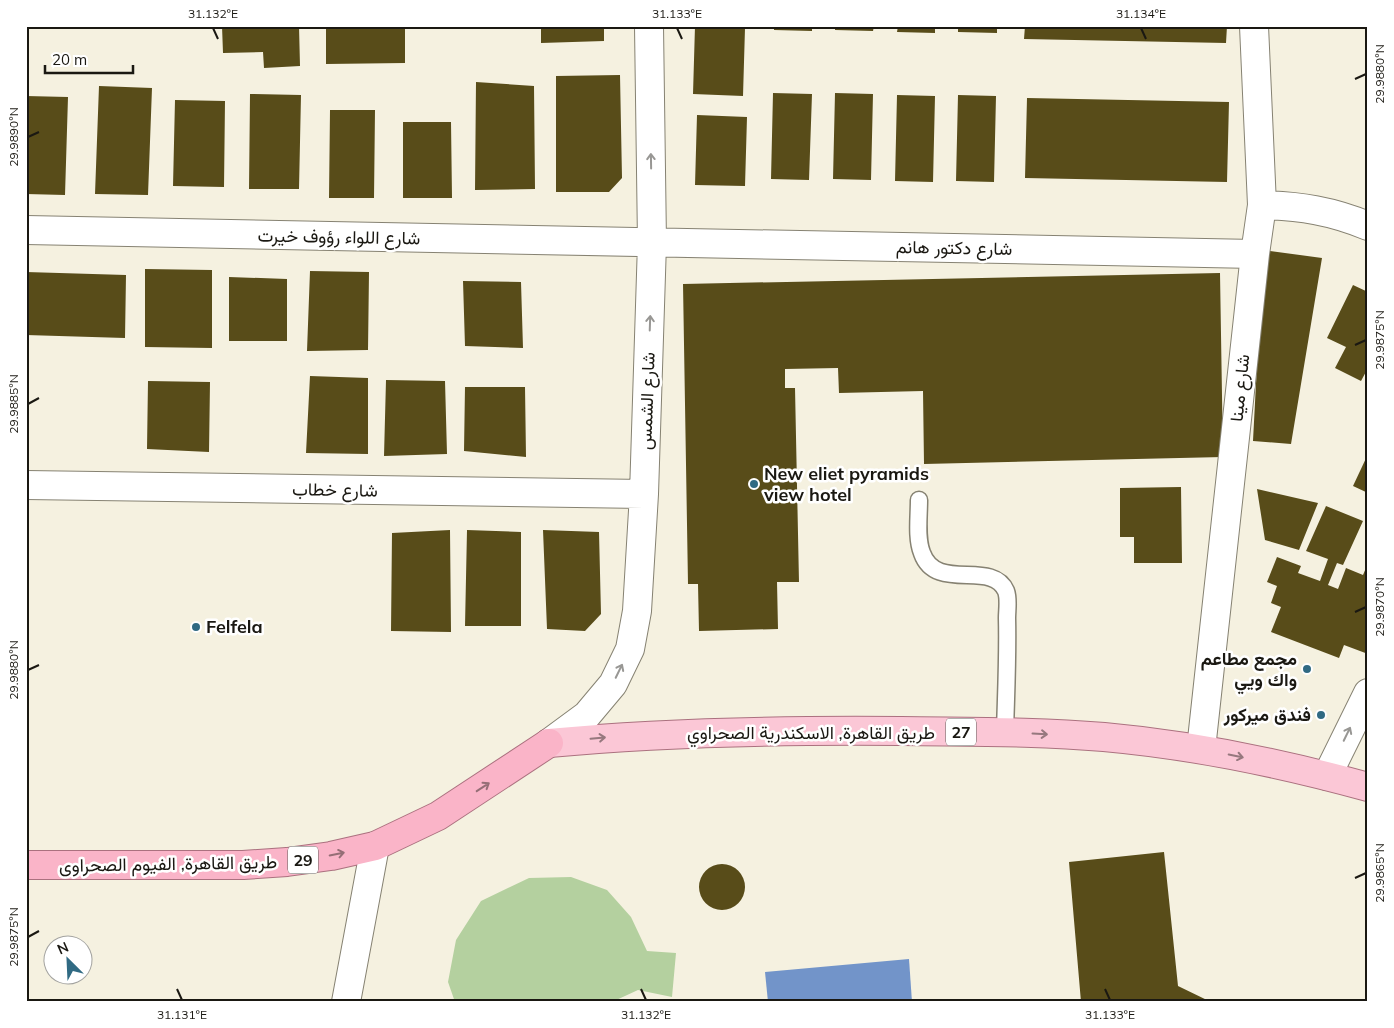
<svg xmlns="http://www.w3.org/2000/svg" width="1394" height="1028" viewBox="0 0 1394 1028" font-family="Mulish,Vazirmatn,sans-serif">
	<rect width="100%" height="100%" fill="#f5f1e0"/>
	<path fill="#b4d09f" d="M571,877l36,13 24,27 16,34 29,2 -4,44 -34,-7 -26,12h-157l-7,-20 8,-42 25,-39 48,-23z"/>
	<path fill="#7294c9" d="M909,959l3,43h-144l-3,-30z"/>
	<path fill="#584c19" d="M222,26h77l1,40 -36,2 -1,-16 -40,1z
		M326,26h79v37l-79,1z
		M434,26h40v2l-40,1z
		M533,26h71v15l-63,2v-14h-8z
		M695,26l50,2 -2,68 -50,-2z
		M774,26h38v5l-38,-1z
		M835,26h39l-1,5 -38,-1z
		M898,26h37v7l-38,-1z
		M958,26h39v7l-39,-1z
		M1025,26h202l-1,17 -202,-4z
		M620,75l2,103 -13,14h-53v-116z
		M476,82l58,4 1,103 -60,1z
		M99,86l53,2 -4,107 -53,-1z
		M773,93l39,1 -3,86 -38,-1z
		M835,93l38,1 -2,86 -38,-1z
		M250,94l51,1 -2,94h-50z
		M897,95l38,1 -2,86 -38,-1z
		M958,95l38,1 -2,86 -38,-1z
		M26,96l42,1 -3,98 -39,-1z
		M1027,98l202,4 -2,80 -202,-4z
		M175,100l50,1 -1,86 -51,-1z
		M330,110h45l-1,88h-45z
		M697,115l50,2 -2,69 -50,-1z
		M403,122h48l1,76h-49z
		M1263,250l59,8 -31,186 -38,-3z
		M145,269l67,1v78l-67,-1z
		M310,271l59,1 -1,78 -61,1z
		M26,272l100,3 -1,63 -99,-3z
		M1220,273l3,184 -299,7 -1,-73 -84,2 -1,-25 -53,1v19h10l4,194h-22l1,47 -79,2 -1,-47h-10l-5,-300z
		M229,277l58,2v62h-58z
		M463,281l58,1 2,66 -58,-2z
		M1353,285l15,7v12l-2,4h2v60l-7,13 -26,-13 11,-21 -19,-9z
		M310,376l58,2v76l-62,-1z
		M386,380l59,1 2,73 -63,2z
		M148,381l62,1 -1,70 -62,-3z
		M465,387h60l1,70 -62,-6z
		M1368,454v39l-15,-7z
		M1181,487l1,76h-48v-26h-14v-49z
		M1257,489l61,14 -19,47 -34,-10z
		M1326,506l37,15 -20,44 -6,-2 -9,22 10,4 8,-21 17,7 5,-12v91l-24,-9 -5,13 -68,-26 10,-25 -10,-4 6,-17 -10,-4 10,-25 24,9 -3,7 22,8 8,-22 -22,-8z
		M450,530l1,102 -60,-1 1,-98z
		M467,530l54,2v94h-56z
		M543,530l56,2 2,82 -16,17 -38,-2z
		M1164,852l14,134 33,16h-130l-12,-140z
		M699 887a23 23 0 1 1 46 0a23 23 0 1 1-46 0Z"/>
	<g fill="none" stroke-linecap="round" stroke-linejoin="round">
		<defs>
			<path id="service" d="M919,500c0,17 -3,38 3,53 14,40 70,6 84,38 3,8 1,19 1,27 1,38 -1,76 -2,114"/>
			<path id="minor" d="M1262,205c38,1 70,6 106,21
				M26,230l1229,24
				M26,485l618,9
				M549,743l38,-28 26,-31 17,-35 7,-38 7,-117 8,-251 -3,-217
				M1201,749l54,-495 7,-49 -8,-179
				M1327,776l41,-83
				M346,1002l29,-156"/>
			<path id="primary" d="M549,743c117,-11 234,-13 352,-12 67,1 135,0 203,6 89,8 177,26 264,50"/>
			<path id="trunk" d="M26,865h217l44,-3 44,-6 44,-10 63,-30 111,-73"/>
		</defs>
		<use href="#service" stroke="#868272" stroke-width="19"/>
		<use href="#minor" stroke="#868272" stroke-width="30"/>
		<use href="#primary" stroke="#ab717f" stroke-width="30"/>
		<use href="#trunk" stroke="#ab717f" stroke-width="30"/>
		<use href="#service" stroke="#fff" stroke-width="16"/>
		<use href="#minor" stroke="#fff" stroke-width="28"/>
		<use href="#primary" stroke="#fbc7d6" stroke-width="28"/>
		<use href="#trunk" stroke="#fab4c8" stroke-width="28"/>
	</g>
	<defs><path id="oneway-shaft" d="M-6 0H5M1.5-3L5.5 0L1.5 3" fill="none" stroke-width="1.6" stroke-linecap="round" stroke-linejoin="round" transform="scale(1.25)"/></defs>
	<g stroke="#989794">
		<use href="#oneway-shaft" transform="translate(651 161) rotate(-91)"/>
		<use href="#oneway-shaft" transform="translate(650 323) rotate(-88)"/>
		<use href="#oneway-shaft" transform="translate(619 671) rotate(-64)"/>
		<use href="#oneway-shaft" transform="translate(1347 734) rotate(-64)"/>
	</g>
	<g stroke="#96787e">
		<use href="#oneway-shaft" transform="translate(1040 734) rotate(3)"/>
		<use href="#oneway-shaft" transform="translate(598 738) rotate(-5)"/>
		<use href="#oneway-shaft" transform="translate(1236 756) rotate(12)"/>
	</g>
	<g stroke="#956e76">
		<use href="#oneway-shaft" transform="translate(483 787) rotate(-33)"/>
		<use href="#oneway-shaft" transform="translate(337 854) rotate(-11)"/>
	</g>
	<path fill="none" stroke="#1a1812" stroke-width="2" d="M213,28l5,11M677,28l5,11M1141,28l5,11M1355,79l11,-5M28,137l11,-5M1355,345l11,-5M28,404l11,-6M1355,612l11,-5M28,670l11,-5M1355,878l11,-5M28,937l11,-6M177,989l5,11M641,989l5,11M1105,989l5,11"/>
	<g fill="#306a83" stroke="#fff" stroke-width="2">
		<circle cx="754" cy="484" r="5"/>
		<circle cx="196" cy="627" r="5"/>
		<circle cx="1307" cy="669" r="5"/>
		<circle cx="1321" cy="715" r="5"/>
	</g>
	<g text-anchor="middle" stroke-width="5" stroke-linejoin="round" paint-order="stroke">
		<g fill="#fff" stroke="#5f5d59" stroke-width="1">
			<rect x="946" y="718.5" width="30" height="27" rx="4"/>
			<rect x="288" y="846.5" width="30" height="27" rx="4"/>
		</g>
		<g font-size="16" font-weight="bold" fill="#1a1812">
			<text x="961" y="738">27</text>
			<text x="303" y="866">29</text>
		</g>
		<g font-size="18" fill="#1a1812" stroke="#fff">
			<text transform="translate(339 237) rotate(1)" y="6">شارع اللواء رؤوف خيرت</text>
			<text transform="translate(954 248) rotate(1)" y="6">شارع دكتور هانم</text>
			<text transform="translate(1240 388) rotate(-84)" y="6">شارع مينا</text>
			<text transform="translate(647 401) rotate(-88)" y="6">شارع الشمس</text>
			<text transform="translate(335 490) rotate(1)" y="6">شارع خطاب</text>
			<text x="811" y="739">طريق القاهرة, الاسكندرية الصحراوي</text>
			<text transform="translate(168 864) rotate(-1)" y="6">طريق القاهرة, الفيوم الصحراوى</text>
		</g>
		<g font-size="18" font-weight="bold" fill="#1a1812" stroke="#fff" text-anchor="start">
			<text x="764" y="480">New eliet pyramids<tspan x="764" dy="21">view hotel</tspan></text>
			<text x="206" y="633">Felfela</text>
			<text x="1297" y="665" text-anchor="end">مجمع مطاعم<tspan x="1297" dy="21">واك ويي</tspan></text>
			<text x="1311" y="721" text-anchor="end">فندق ميركور</text>
		</g>
	</g>
	<rect width="1394" height="1028" fill="none" stroke="#ffffff" stroke-width="55"/>
	<g transform="translate(68 960) rotate(336)"><circle r="24" fill="#ffffff" stroke="#a3a3a0"/>
	<path d="M0-4L9 19L0 12L-9 19Z" fill="#306a83"/>
	<text y="-8" font-size="14" font-weight="bold" text-anchor="middle" fill="#1a1812">N</text>
	</g>
	<path d="M45 65v8h88v-8" fill="none" stroke="#1a1812" stroke-width="2.5"/>
	<text x="52" y="65" font-size="15" fill="#1a1812" stroke="#ffffff" stroke-width="4" paint-order="stroke">20 m</text>
	<rect x="28" y="28" width="1338" height="972" fill="none" stroke="#1a1812" stroke-width="2"/>
	<g font-size="12" text-anchor="middle" fill="#1a1812">
		<text x="213" y="18">31.132°E</text>
		<text x="677" y="18">31.133°E</text>
		<text x="1141" y="18">31.134°E</text>
		<text transform="translate(1380 74) rotate(-90)" y="4">29.9880°N</text>
		<text transform="translate(14 137) rotate(-90)" y="4">29.9890°N</text>
		<text transform="translate(1380 340) rotate(-90)" y="4">29.9875°N</text>
		<text transform="translate(14 404) rotate(-90)" y="4">29.9885°N</text>
		<text transform="translate(1380 607) rotate(-90)" y="4">29.9870°N</text>
		<text transform="translate(14 670) rotate(-90)" y="4">29.9880°N</text>
		<text transform="translate(1380 873) rotate(-90)" y="4">29.9865°N</text>
		<text transform="translate(14 937) rotate(-90)" y="4">29.9875°N</text>
		<text x="182" y="1019">31.131°E</text>
		<text x="646" y="1019">31.132°E</text>
		<text x="1110" y="1019">31.133°E</text>
	</g>
</svg>
